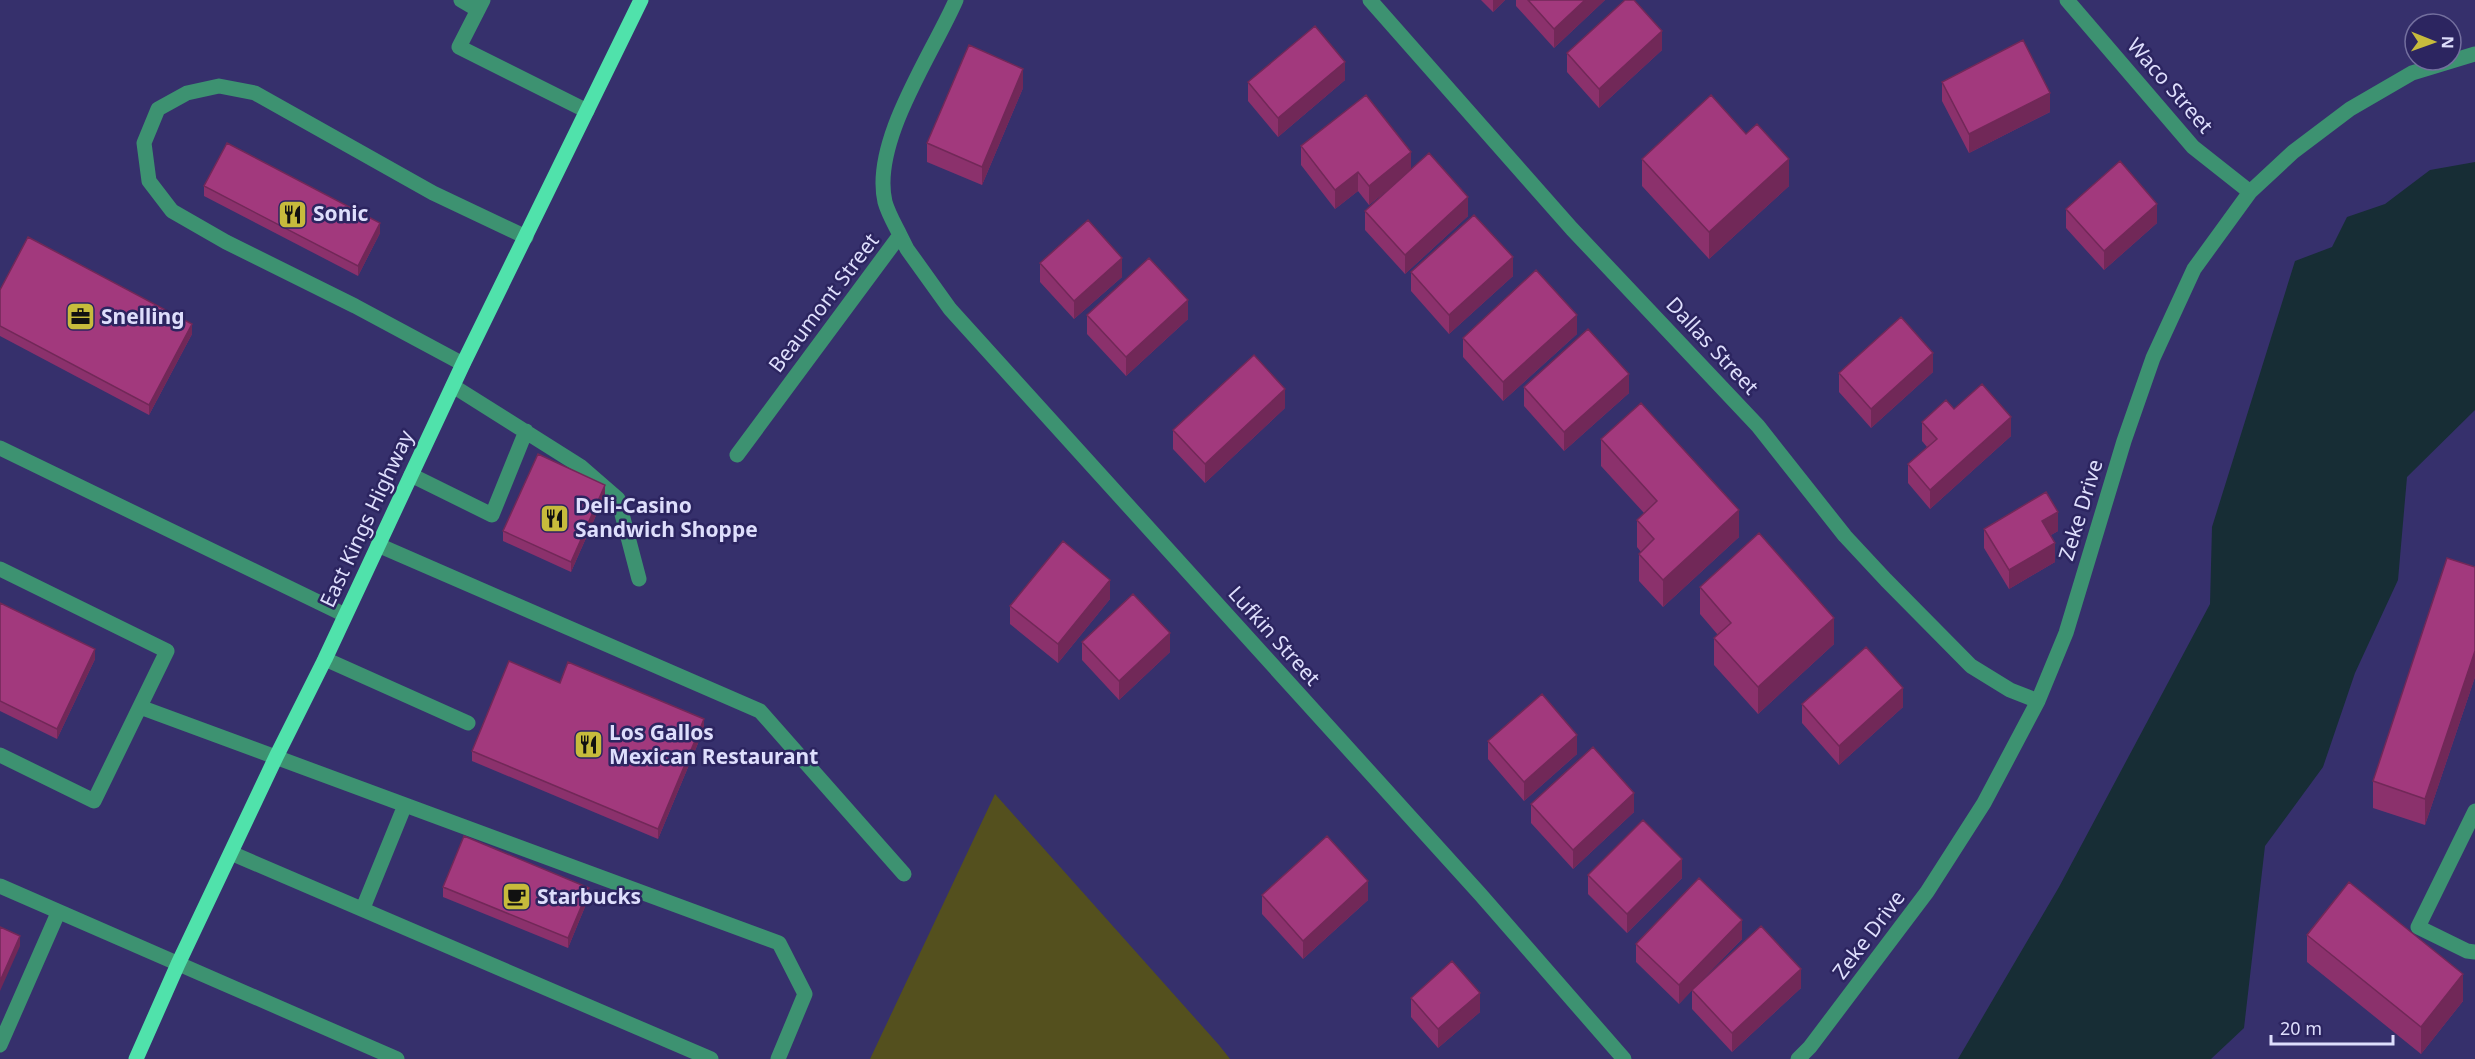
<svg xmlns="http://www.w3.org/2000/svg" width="2475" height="1059" viewBox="0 0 2475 1059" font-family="'Noto Sans',sans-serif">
	<rect width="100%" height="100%" fill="#36306c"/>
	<path fill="#54501e" d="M995,794l224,251 11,14h-360z"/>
	<path fill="#172d35" d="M2475,162v248l-68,67 -9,103 -43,93 -32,94 -58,79 -21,182 -33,31h-253l101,-172 151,-283 2,-77 83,-266 37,-14 15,-30 38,-13 45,-34z"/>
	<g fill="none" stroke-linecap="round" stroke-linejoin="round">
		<path stroke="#3d9271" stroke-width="15" d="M461,0l17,10
			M483,0l-24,47 128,64
			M1370,0l202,229 186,197 87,110 41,44 85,86 39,24 28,11
			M2067,0l126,147 57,45
			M900,235l7,14 43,60 530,585 144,165
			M463,364l-108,-58 -129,-64 -54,-31 -23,-30 -5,-38 14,-34 29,-16 32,-7 36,7 178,100 93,44
			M453,386l127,80 38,33 21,80
			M0,448l345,167
			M737,455l163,-220c-5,-10 -12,-22 -15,-33 -14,-60 47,-147 71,-202
			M411,475l81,40 34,-84
			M378,545l382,166 144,163
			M0,569l167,82 -73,150 -94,-46
			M325,659l143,64
			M140,707l639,236 26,51 -27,65
			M2475,811l-57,116 49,24 8,1
			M231,853l480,206
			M0,886l397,173
			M363,908l42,-103
			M0,1045l58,-132
			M1798,1059l12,-12 117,-155 57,-89 54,-102 28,-68 58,-192 29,-83 41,-89 56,-77 43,-40 57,-43 62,-36 63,-19"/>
		<path stroke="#50e2ab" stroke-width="15" d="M136,1059l42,-95 98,-207 49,-98 138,-295 178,-364"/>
	</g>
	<path fill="#8b316c" d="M1481,0h24l-12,12z
		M1516,0h89l-51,48 -38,-42z
		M1662,50l-63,58 -32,-36v-19z
		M1345,80l-67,57 -30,-36v-19z
		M1942,82l108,30 -81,41 -27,-52z
		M1023,88l-41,97 -55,-23v-19z
		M1301,146l110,23 57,47 -63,58 -40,-44v-19l25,-23 -21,17 -11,-14 -23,18 -34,-44z
		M1642,159l147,27 -80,73 -67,-73z
		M204,186l176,47 -22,43 -154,-80z
		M2066,209l91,14 -53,47 -38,-42z
		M1040,263l82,14 -48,42 -34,-37z
		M1411,272l102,4 -64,58 -38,-43z
		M0,290l192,44 -43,81 -149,-79z
		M1087,315l101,4 -62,57 -39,-42z
		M1577,334l-74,67 -40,-44v-19z
		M1933,372l-62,56 -32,-36v-19z
		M1524,387l105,6 -65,58 -40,-45z
		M1285,408l-80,75 -32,-34v-19z
		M1954,409l57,27 -81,73 -22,-26v-19l19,-17 -5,-6v-19z
		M1601,439l138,98 -76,70 -24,-26v-27l2,-2 -4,-5v-27l7,-7 -43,-47z
		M605,495l-34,77 -68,-31v-10z
		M1984,529l74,2 -7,4 4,27 -46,27 -25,-41z
		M2475,567v110l-50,148 -52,-17v-27z
		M1700,587l134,57 -76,70 -44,-49v-27l4,-3 -18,-21z
		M1110,599l-52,64 -48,-39v-18z
		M0,603l95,56 -38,80 -57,-28z
		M1082,642l88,10 -51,48 -37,-40z
		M560,683l144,46 -46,110 -186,-78v-10z
		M1802,704l101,3 -64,58 -37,-42z
		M1488,741l89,13 -53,47 -36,-42z
		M1531,804l103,8 -61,57 -42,-46z
		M1588,875l94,3 -55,55 -39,-39z
		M443,887l146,10 -21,51 -125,-51z
		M1262,895l106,5 -65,59 -41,-45z
		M2307,935l156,66 -42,53 -114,-92z
		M1742,939l-47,48 106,1 -69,64 -40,-43v-19l-13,14 -43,-42v-18z
		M1411,998l69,14 -42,36 -27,-31z"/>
	<path fill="#712858" d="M1493,0h12l-12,12z
		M1585,0h20l-51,48v-19z
		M1662,31v19l-63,58v-19z
		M1345,62v18l-67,57v-19z
		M1023,69v19l-41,97v-18z
		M2050,93v19l-81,41v-19z
		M1411,152v19l-42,34v-19z
		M1789,159v27l-80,73v-27z
		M1358,172v19l-23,18v-19z
		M1468,197v19l-63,58v-19z
		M2157,204v19l-53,47v-19z
		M380,223v10l-22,43v-10z
		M1513,257v19l-64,58v-19z
		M1122,258v19l-48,42v-18z
		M1188,300v19l-62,57v-19z
		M1577,315v19l-74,67v-19z
		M192,324v10l-43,81v-10z
		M1933,353v19l-62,56v-19z
		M1629,374v19l-65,58v-19z
		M1285,389v19l-80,75v-19z
		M2011,417v19l-81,73v-19z
		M605,485v10l-34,77v-10z
		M1739,510v27l-76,70v-27z
		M2058,512v19l-16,9v-19z
		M2055,543v19l-46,27v-19z
		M1110,580v19l-52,64v-19z
		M1834,618v26l-76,70v-27z
		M1170,633v19l-51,48v-19z
		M95,649v10l-38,80v-10z
		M2475,651v26l-50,148v-26z
		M1903,688v19l-64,58v-19z
		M704,719v10l-46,110v-10z
		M1577,735v19l-53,47v-19z
		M1634,793v19l-61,57v-19z
		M1682,859v19l-55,55v-19z
		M1368,881v19l-65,59v-18z
		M589,888v9l-21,51v-10z
		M1742,920v19l-63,65v-19z
		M20,936v10l-20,45v-10z
		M1801,969v19l-69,64v-19z
		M2463,974v27l-42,53v-27z
		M1480,993v19l-42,36v-19z"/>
	<path fill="#a2397d" stroke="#712858" stroke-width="1.5" d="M1528,0h57l-31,29z
		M1625,0h9l28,31 -63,58 -32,-36z
		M1315,26l30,36 -67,56 -30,-36z
		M2023,40l27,53 -81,41 -27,-52z
		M969,45l54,24 -41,98 -55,-24z
		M1366,95l45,57 -42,34 -11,-14 -23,18 -34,-44z
		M1711,95l35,39 11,-10 32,35 -80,73 -67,-73z
		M227,143l153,80 -22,43 -154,-80z
		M1429,153l39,44 -63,58 -40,-44z
		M2120,161l37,43 -53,47 -38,-42z
		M1474,215l39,42 -64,58 -38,-43z
		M1088,220l34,38 -48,43 -34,-38z
		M28,237l164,87 -43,81 -149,-79v-36z
		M1149,258l39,42 -62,57 -39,-42z
		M1536,270l41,45 -74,67 -40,-44z
		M1901,317l32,36 -62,56 -32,-36z
		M1588,329l41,45 -65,58 -40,-45z
		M1254,355l31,34 -80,75 -32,-34z
		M1982,384l29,33 -81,73 -22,-26 29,-25 -15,-17 24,-22 8,9z
		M1641,403l98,107 -76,70 -24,-26 15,-15 -17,-19 20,-19 -56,-62z
		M538,454l67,31 -34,77 -68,-31z
		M2046,492l12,20 -16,9 13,22 -46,27 -25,-41z
		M1759,533l75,85 -76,69 -44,-49 17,-15 -31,-36z
		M1063,541l47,39 -52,64 -48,-38z
		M2447,558l28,9v84l-50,148 -52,-18z
		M1133,594l37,39 -51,48 -37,-39z
		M0,603l95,46 -38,80 -57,-28z
		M1866,647l37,41 -64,58 -37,-42z
		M509,661l51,22 8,-21 136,57 -46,110 -186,-78z
		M1542,694l35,41 -53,47 -36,-41z
		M1593,747l41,46 -61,57 -42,-46z
		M1643,820l39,39 -55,55 -39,-39z
		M464,836l125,52 -21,50 -125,-51z
		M1327,836l41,45 -65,60 -41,-46z
		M1699,878l43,42 -63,65 -43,-41z
		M2349,882l114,92 -42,53 -114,-92z
		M1761,926l40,43 -69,64 -40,-43z
		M0,927l20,9 -20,45z
		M1452,961l28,32 -42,36 -27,-31z"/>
	<defs>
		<symbol id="restaurant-square" viewBox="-11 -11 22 22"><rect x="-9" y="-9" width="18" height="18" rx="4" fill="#c7bb3c" stroke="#2c2560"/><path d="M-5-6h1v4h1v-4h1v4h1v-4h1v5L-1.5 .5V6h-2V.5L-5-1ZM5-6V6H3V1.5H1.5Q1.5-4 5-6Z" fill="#111"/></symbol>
		<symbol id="office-square" viewBox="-11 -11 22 22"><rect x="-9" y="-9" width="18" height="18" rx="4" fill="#c7bb3c" stroke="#2c2560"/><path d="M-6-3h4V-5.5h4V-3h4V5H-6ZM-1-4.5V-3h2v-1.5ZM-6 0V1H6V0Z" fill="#111"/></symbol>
		<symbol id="cafe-square" viewBox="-11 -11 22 22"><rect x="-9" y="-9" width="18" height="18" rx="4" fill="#c7bb3c" stroke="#2c2560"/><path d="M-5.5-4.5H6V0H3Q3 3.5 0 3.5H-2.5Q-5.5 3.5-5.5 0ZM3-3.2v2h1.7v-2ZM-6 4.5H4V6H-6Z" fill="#111"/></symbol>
	</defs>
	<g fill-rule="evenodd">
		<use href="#restaurant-square" x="276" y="198" width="33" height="33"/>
		<use href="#office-square" x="64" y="300" width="33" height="33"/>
		<use href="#restaurant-square" x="538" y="502" width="33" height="33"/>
		<use href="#restaurant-square" x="572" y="728" width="33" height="33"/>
		<use href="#cafe-square" x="500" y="880" width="33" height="33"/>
	</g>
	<g text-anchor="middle" stroke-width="5" stroke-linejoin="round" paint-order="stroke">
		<g font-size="21" fill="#dedefc" stroke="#2c2560">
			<text transform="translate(2170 86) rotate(49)" y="7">Waco Street</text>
			<text transform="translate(824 303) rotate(-53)" y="7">Beaumont Street</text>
			<text transform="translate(1712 346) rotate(47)" y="7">Dallas Street</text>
			<text transform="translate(2081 510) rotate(-73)" y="7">Zeke Drive</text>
			<text transform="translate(367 519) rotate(-65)" y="7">East Kings Highway</text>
			<text transform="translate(1274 636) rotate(48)" y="7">Lufkin Street</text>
			<text transform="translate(1869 935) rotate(-53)" y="7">Zeke Drive</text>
		</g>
		<g font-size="21" font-weight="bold" fill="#dedefc" stroke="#2c2560" text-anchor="start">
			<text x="313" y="221">Sonic</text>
			<text x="101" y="324">Snelling</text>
			<text x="575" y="513">Deli-Casino<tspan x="575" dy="24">Sandwich Shoppe</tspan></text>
			<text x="609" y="740">Los Gallos<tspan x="609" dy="24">Mexican Restaurant</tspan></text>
			<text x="537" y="904">Starbucks</text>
		</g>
	</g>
	<g transform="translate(2433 42) rotate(91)"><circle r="28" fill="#2c2560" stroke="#736f9e" stroke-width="1.5"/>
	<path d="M0-4.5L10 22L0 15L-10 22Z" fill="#c7bb3c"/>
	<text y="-9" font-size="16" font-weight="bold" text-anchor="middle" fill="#dedefc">N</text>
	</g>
	<path d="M2271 1035v9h122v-9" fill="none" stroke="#dedefc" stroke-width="3"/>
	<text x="2280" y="1035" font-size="18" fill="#dedefc" stroke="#2c2560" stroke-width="4.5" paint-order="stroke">20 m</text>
</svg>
